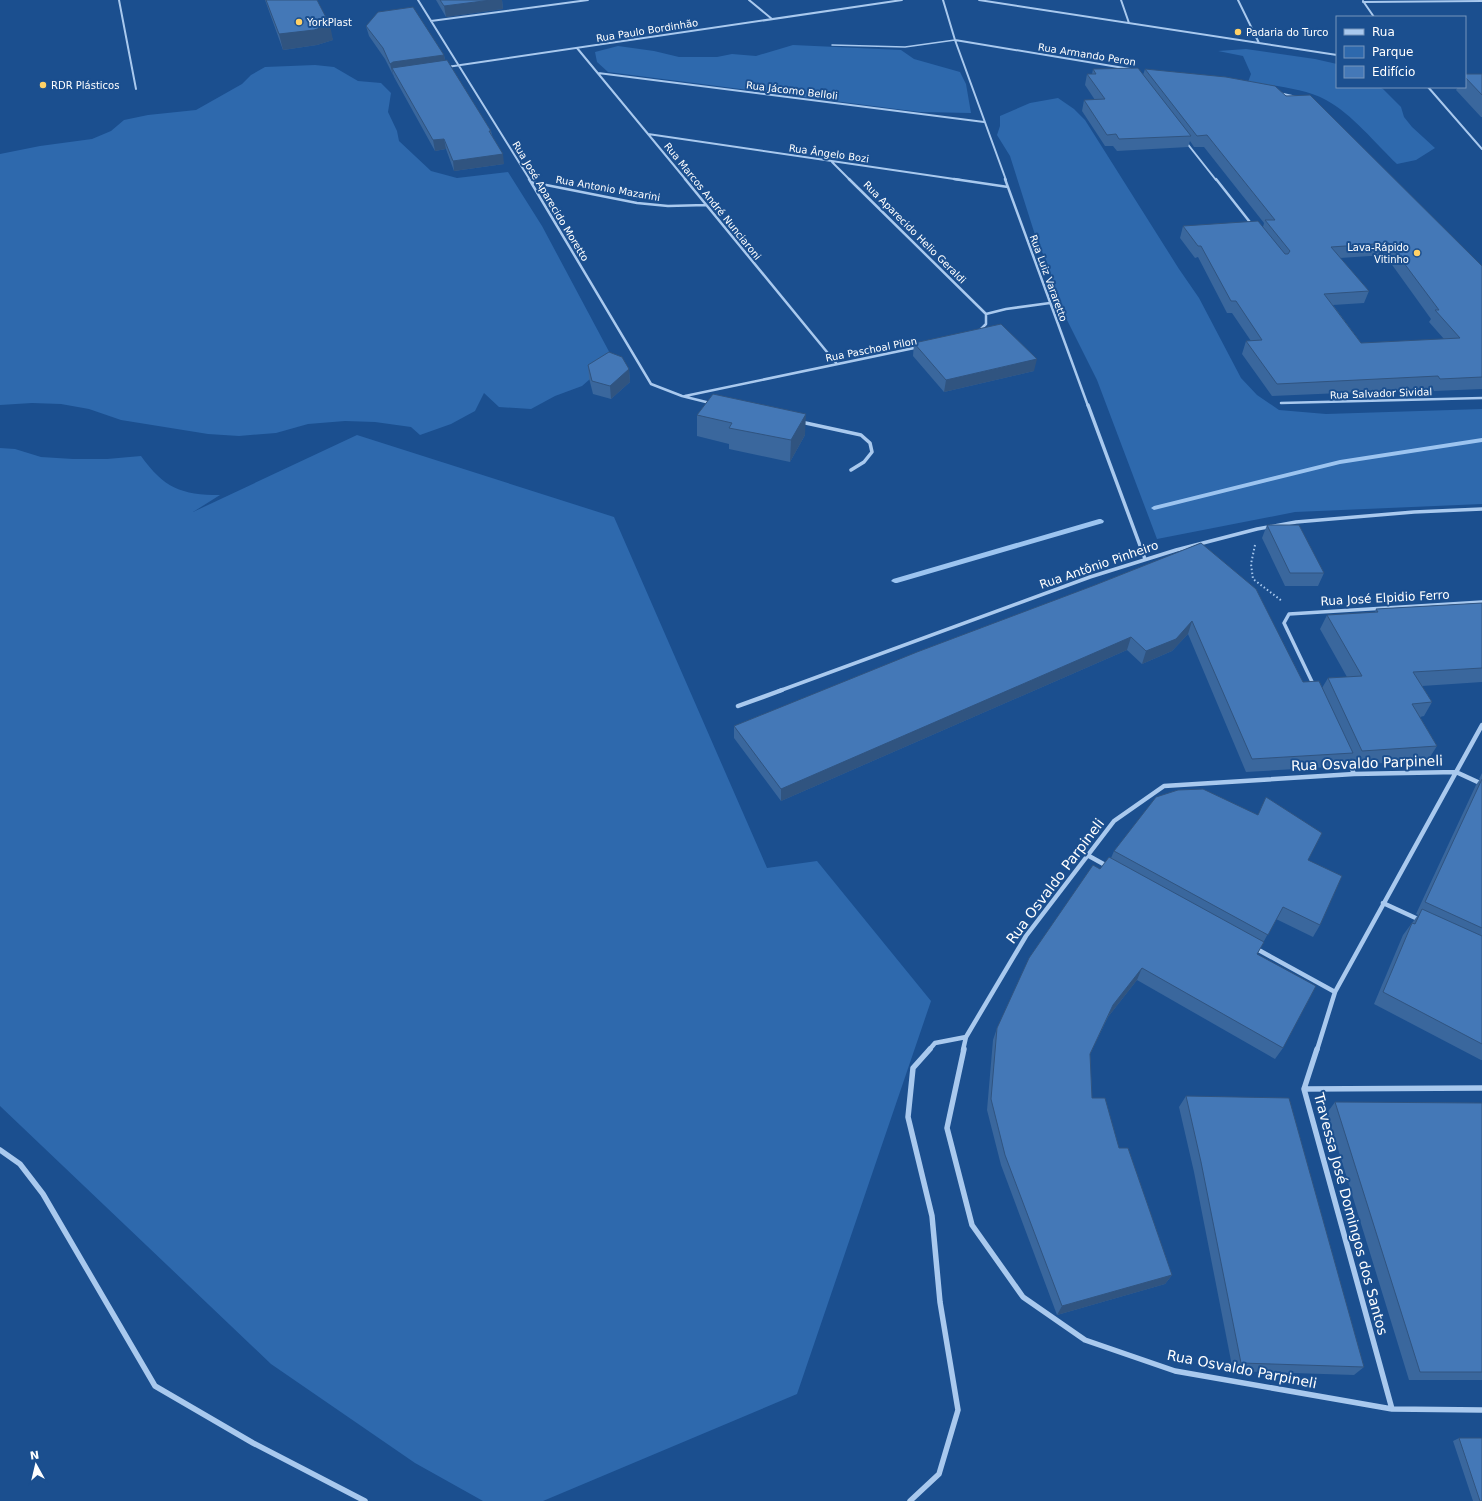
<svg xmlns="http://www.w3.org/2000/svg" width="1482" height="1501" viewBox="0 0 1482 1501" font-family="'DejaVu Sans',sans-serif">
	<rect width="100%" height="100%" fill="#1b4f8f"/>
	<path fill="#2e69ad" d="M793,45l108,5 13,9 46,13 6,12 5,29 -51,-1 -312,-40 -11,-10 -2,-10 23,-6 36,5 25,6h38l15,-3 24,2z
		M1246,49l69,10 22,5v23h42l4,2 18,18 3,10 8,10 23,21 -19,12 -19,4c-21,-20 -46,-51 -71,-64 -23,-12 -52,-14 -78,-18l3,-8 -8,-18 -25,-5z
		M315,65l19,2 24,14 23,2 10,10 -3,19 9,19 2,10 32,30 26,7 51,-6 34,54 71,133 -31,27 -27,10 -24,13 -32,-2 -15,-14 -9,18 -24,13 -31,11 -9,-8 -36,-5 -30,-1 -37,3 -32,9 -37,3 -31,-2 -87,-14 -32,-11 -28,-5 -29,-1 -32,2v-251l40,-8 52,-7 19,-8 13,-11 24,-5 48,-5 46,-26 9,-9 14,-8z
		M1058,98l16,11 11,11 94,149 20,29 42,80 16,17 22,15 47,4 156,-5v95l-187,8 -138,27 -60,-159 -38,-76 -11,-39 -12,-27 -26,-82 -13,-21 3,-9v-10l30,-13z
		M357,435l257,82 153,351 50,-7 114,140 -134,393 -254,107h-60l-68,-38 -144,-99 -271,-258v-658l15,1 26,8 32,2h34l34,-3c23,32 40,39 79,39l-27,17z"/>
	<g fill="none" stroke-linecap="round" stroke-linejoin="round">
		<path fill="#9cc4f0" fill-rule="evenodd" d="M1482,438v4l-142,22 -186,46 -3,-2 3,-2 186,-46z
			M1099,519h2l3,2 -1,2 -206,60h-2l-4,-2 2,-2z"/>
		<path stroke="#a9c9ee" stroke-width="2" stroke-dasharray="1.5 2.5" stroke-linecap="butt" d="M1255,545l-4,19 2,15 29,22"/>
		<path stroke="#a9c9ee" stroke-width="1.5" d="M832,45l73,2 50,-7"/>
		<path stroke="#a9c9ee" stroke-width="2" d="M119,0l17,89
			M418,0l112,180
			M749,0l23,19
			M943,0l12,40 51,140
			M979,0l358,55
			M1121,0l8,23
			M1238,0l21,43
			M1363,1l11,16
			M1363,2l119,-1
			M431,21l157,-21
			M955,40l175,29
			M577,48l109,132
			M447,67l455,-67
			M598,73l386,49
			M1428,87l54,62
			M1279,93l22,5
			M648,134l313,46
			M1186,142l30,38
			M832,162l18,18"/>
		<path stroke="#a9c9ee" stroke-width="2.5" d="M529,179l122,205 31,12 28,7
			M685,179l151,184
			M849,179l137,135
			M954,179l54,8
			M1005,179l83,227
			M1216,179l37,47
			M531,182l106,21 31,3 38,-1
			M979,331l7,-7v-10l20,-5 44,-6
			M685,396l234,-49
			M1281,403l201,-5"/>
		<path stroke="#a9c9ee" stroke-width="3.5" d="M1088,405l57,154
			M801,422l60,13 9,8 2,9 -8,10 -13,8
			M1314,686l-30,-63 5,-9 193,-12
			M779,691l311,-114 86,-27 81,-21 39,-7 118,-10 68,-3"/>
		<path stroke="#a9c9ee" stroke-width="4.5" d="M738,706l44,-16
			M1347,757l7,17
			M1089,856l18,10
			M1383,903l37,17
			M1255,948l80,44
			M929,1050l6,-7 31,-6
			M963,1050l3,-13 60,-101 88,-115 50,-35 190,-12 102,-2 26,12
			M1317,1050l18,-58 147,-267"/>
		<path stroke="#a9c9ee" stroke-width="5.5" d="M964,1049l-17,79 25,97 51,72 62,43 90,31 217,38 90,1
			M1317,1049l-13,40 88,320
			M1304,1089l178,-1
			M0,1150l20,14 23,30 112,192 98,57 112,58
			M910,1501l29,-27 19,-64 -18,-108 -8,-86 -24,-99 5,-49 17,-19"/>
	</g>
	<path fill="#3a679d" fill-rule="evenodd" d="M265,0h52l16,40 -16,5 -34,5z
		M436,0h66l1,9 -57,8z
		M366,26l78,29 1,5 46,71 1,4 12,29 -50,7 -8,-22 -11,2 -41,-74 -1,-3v1l-8,-16 -16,-23z
		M1093,69l50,6 2,-6 141,27 196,170v123l-48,2 -1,-2 -161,7 -30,-42 4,-13h5l-19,-28h-5l-29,-56 -3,1 -15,-20 3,-12 80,1 1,-4 -60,-76h-10l-4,-6 -2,6 -71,4 -4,-5h-8l-23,-35 2,-11h11l-10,-15 2,-11h5zM1385,255l46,64 -2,3 15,17 -83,4 -28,-38 31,-2 5,-12 -29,-33z
		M1465,74h17v43h-1l-25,-27 2,-3h7z
		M914,343l120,28 -90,21 -31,-36z
		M588,365l41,4 1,13 -19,17 -18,-5 -4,-16z
		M697,415l108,20 -15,27 -61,-13v-5l-32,-8z
		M1267,525l57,48 -6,13h-33l-23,-48z
		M1201,543l102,139 19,6 6,-10 19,-1 -27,-48 7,-14 48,-3 1,-3 106,-6v79l-60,4 10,16 -8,14 -4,1 17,29 -9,14 -74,5 -3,-7 -5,8 -100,6 -58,-138 -16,17 -30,13 -15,-14 -346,151 -47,-63v-12l361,-141z
		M1482,773v287h-1l-107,-56 29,-69 15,-20 -2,-1 60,-129 4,-6h-1z
		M1266,797l42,63 12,65 -7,12 -37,-18 -19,35 26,94 -8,11 -138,-79 -29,37 -18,37 2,44 27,50 53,127 -7,9 -108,31 -56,-150 -14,-55 6,-70 4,-12 103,-159 11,-11 3,-7 144,-36z
		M1186,1096l178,271 -10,8 -121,-4 -39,-199 -15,-65z
		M1335,1102l147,1v277h-73l-82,-267z
		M1459,1438l23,63h-9l-20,-60z"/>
	<path fill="#305480" d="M491,0h11l1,9 -57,8 -2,-11z
		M330,25l3,15 -16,5 -34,5 -4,-16z
		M444,55l2,10 -54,3 1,6v1l-3,-11 3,-2z
		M444,139l2,10 -11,2 -2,-11z
		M503,154l1,10 -50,7 -1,-10z
		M1037,359l-3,12 -90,21 2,-12z
		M629,369l1,13 -19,17 -1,-13z
		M806,414l-1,21 -15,27 1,-22z
		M1192,621l-4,13 -16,17 -30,13 4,-13z
		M1131,637l-4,13 -346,151v-12z
		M1142,968l-5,12 -29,37 5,-12z
		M1172,1275l-7,9 -108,31 5,-9z"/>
	<path fill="#4478b7" stroke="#305480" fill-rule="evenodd" d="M266,0h51l13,25 -16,5 -35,4z
		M440,0h51l-47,6z
		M413,7l31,48 -51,7 -3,2 -7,-16 -17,-22 12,-14z
		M447,60l44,71h-2l14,23 -50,7 -9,-22 -11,1 -41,-72z
		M1138,68l53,68 -72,3 -3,-5 -9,1 -23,-35 21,-1 -18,-25h9l-3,-5z
		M1145,69l81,8 49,9 11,10 24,-1 172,171v111l-42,2 -2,-3 -161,8 -31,-43 16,-1 -26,-39h-5l-30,-55h-3l-15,-20 75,-5 27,33h3l2,-3 -25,-31h10l-68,-85 -10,1zM1389,243l50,67h-4l25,28 -99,5 -37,-49 45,-3 -38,-44z
		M1465,74h17v21l-17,-18z
		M1001,324l36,35 -91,21 -32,-37z
		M609,352l13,5 7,12 -19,17 -18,-5 -4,-16z
		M713,394l93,20 -15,26 -62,-12 3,-5 -35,-8z
		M1267,525h32l25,48h-34z
		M1201,543l55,46 47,93 16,-1 34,72 -101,6 -60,-138 -16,18 -30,12 -15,-14 -350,152 -47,-63 183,-74 178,-67z
		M1482,603v65l-69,4 19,30 -20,2 25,42 -75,5 -34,-73 34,-2 -35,-61 51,-3 -2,-3z
		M1482,779v149l-57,-26z
		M1203,789l55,26 8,-18 56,36 -14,27 34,16 -22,49 -37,-18 -15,28 -154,-84 42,-54 22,-7z
		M1109,857l155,85 -7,12 59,32 -33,62 -141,-80 -29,37 -23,49 2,44h13l14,50h9l44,127 -110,31 -57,-151 -14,-56 6,-71 32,-70 64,-93 7,4z
		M1422,909l60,27v108l-99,-52 29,-69 3,1z
		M1186,1096l103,2 75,269 -123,-4 -40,-201z
		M1335,1102l147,1v269h-62z
		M1459,1438h23v63h-2z"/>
	<g fill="#ffd166" stroke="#1b4f8f" stroke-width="1.5">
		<circle cx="299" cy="22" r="4"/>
		<circle cx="1238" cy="32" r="4"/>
		<circle cx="43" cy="85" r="4"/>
		<circle cx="1417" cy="253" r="4"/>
	</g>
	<g text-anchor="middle" stroke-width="4" stroke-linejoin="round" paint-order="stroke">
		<g font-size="10" fill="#fff" stroke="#1b4f8f" text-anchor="start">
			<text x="307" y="26">YorkPlast</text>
			<text x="1246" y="36">Padaria do Turco</text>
			<text x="51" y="89">RDR Plásticos</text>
			<text x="1409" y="251" text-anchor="end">Lava-Rápido<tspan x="1409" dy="12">Vitinho</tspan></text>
		</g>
		<g font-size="10" fill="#fff" stroke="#1b4f8f">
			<text transform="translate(647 30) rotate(-9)" y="4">Rua Paulo Bordinhão</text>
			<text transform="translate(1087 54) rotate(9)" y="4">Rua Armando Peron</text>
			<text transform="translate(792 90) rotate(7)" y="4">Rua Jácomo Belloli</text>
			<text transform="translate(829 153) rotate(8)" y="4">Rua Ângelo Bozi</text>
			<text transform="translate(608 188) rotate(10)" y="4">Rua Antonio Mazarini</text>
			<text transform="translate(551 201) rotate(59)" y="4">Rua José Aparecido Moretto</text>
			<text transform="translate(713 201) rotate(51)" y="4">Rua Marcos André Nunciaroni</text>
			<text transform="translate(915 232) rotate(45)" y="4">Rua Aparecido Helio Geraldi</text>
			<text transform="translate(1049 278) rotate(70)" y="4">Rua Luiz Vararetto</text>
			<text transform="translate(871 349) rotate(-11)" y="4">Rua Paschoal Pilon</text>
			<text transform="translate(1381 393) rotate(-2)" y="4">Rua Salvador Sividal</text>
		</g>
		<g font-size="12" fill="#fff" stroke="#1b4f8f">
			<text transform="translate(1099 565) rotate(-19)" y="4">Rua Antônio Pinheiro</text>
			<text transform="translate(1385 598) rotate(-3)" y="4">Rua José Elpidio Ferro</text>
		</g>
		<g font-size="14" fill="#fff" stroke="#1b4f8f">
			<text transform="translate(1367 763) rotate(-2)" y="5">Rua Osvaldo Parpineli</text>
			<text transform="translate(1055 881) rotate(-53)" y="5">Rua Osvaldo Parpineli</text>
			<text transform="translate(1351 1214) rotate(75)" y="5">Travessa José Domingos dos Santos</text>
			<text transform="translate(1242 1369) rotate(11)" y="5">Rua Osvaldo Parpineli</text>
		</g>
	</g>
	<rect x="1336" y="16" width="130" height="72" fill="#1b4f8f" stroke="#7695bc"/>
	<rect x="1344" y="29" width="20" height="6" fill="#a9c9ee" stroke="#7695bc"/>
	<text x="1372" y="36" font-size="12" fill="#ffffff">Rua</text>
	<rect x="1344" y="46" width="20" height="12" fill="#2e69ad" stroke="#7695bc"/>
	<text x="1372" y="56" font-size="12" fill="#ffffff">Parque</text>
	<rect x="1344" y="66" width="20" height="12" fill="#4478b7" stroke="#7695bc"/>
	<text x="1372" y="76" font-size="12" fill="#ffffff">Edifício</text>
	<g transform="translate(36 1465) rotate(352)" stroke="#1b4f8f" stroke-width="3" paint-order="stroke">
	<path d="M0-3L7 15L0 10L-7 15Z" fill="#ffffff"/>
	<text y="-6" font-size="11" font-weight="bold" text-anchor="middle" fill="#ffffff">N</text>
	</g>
</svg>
